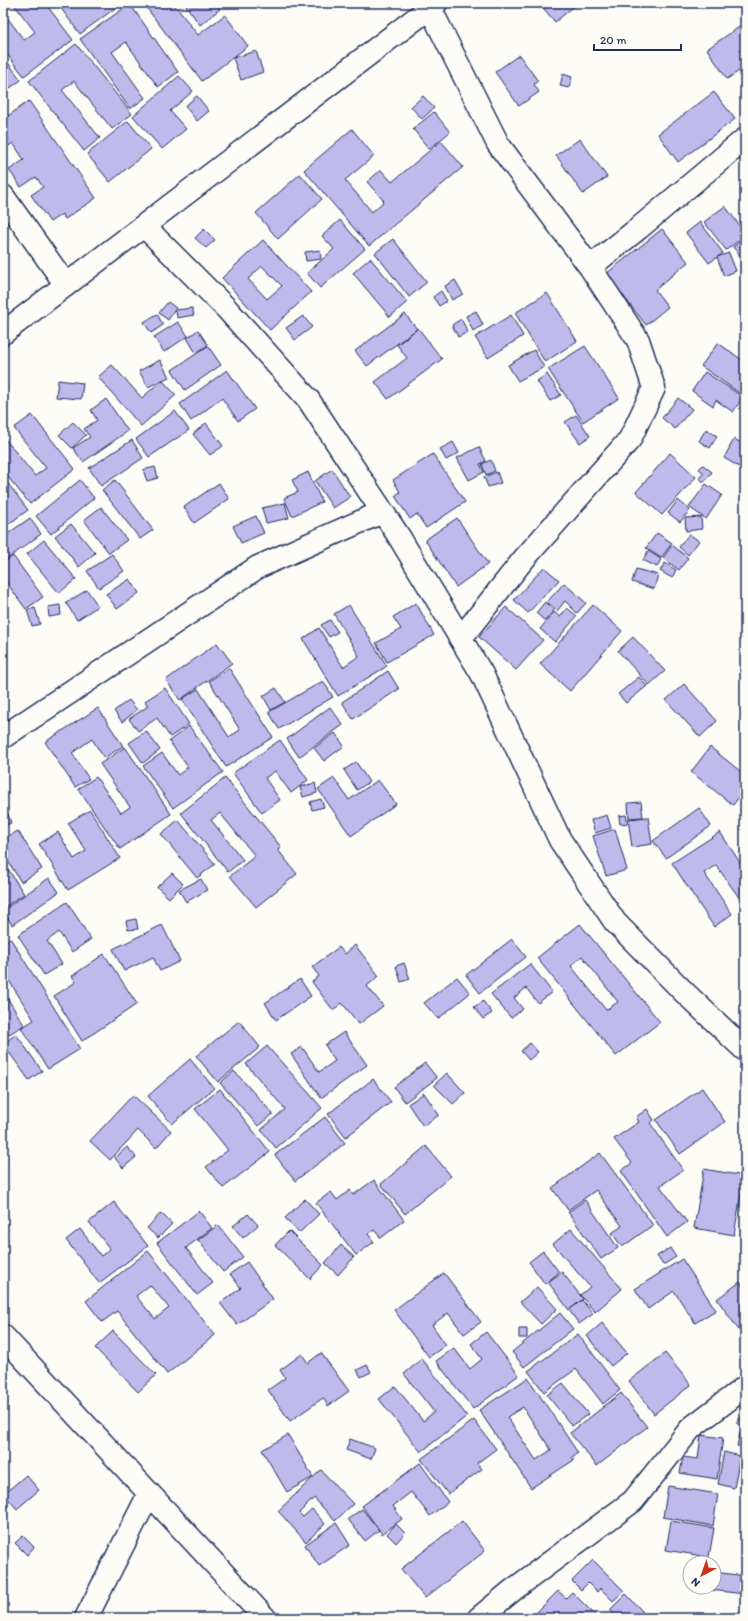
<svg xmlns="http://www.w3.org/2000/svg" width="748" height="1621" viewBox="0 0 748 1621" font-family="Itim,sans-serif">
	<rect width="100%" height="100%" fill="#fdfcf7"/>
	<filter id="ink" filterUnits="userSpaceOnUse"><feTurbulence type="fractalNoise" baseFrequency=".025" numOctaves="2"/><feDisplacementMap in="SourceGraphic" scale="8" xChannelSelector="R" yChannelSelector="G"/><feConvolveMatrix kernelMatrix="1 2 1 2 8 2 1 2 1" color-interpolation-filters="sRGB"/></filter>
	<g filter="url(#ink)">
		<path fill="#c0baec" stroke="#1b2f5e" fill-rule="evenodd" d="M13,3h32l28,37 -49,36 -21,-27v-37l21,28 11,-8z
			M57,3h26l2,3 5,-3h32l-42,31z
			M143,3h30l25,32 27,-20 23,31 -46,35z
			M184,3h32l4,6 -20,16z
			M539,3h39l-23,19z
			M130,4l48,68 -20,15 -32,-45 -14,10 33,46 -15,11 -50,-70z
			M745,23v44l-18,12 -20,-30z
			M76,44l56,70 -20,15 -38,-48 -12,9 38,48 -16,13 -55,-70z
			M256,51l7,21 -22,8 -8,-22z
			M519,55l19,26 -4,3 5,8 -20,14 -24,-34z
			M3,56l18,24 -18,13z
			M563,74l9,3 -3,11 -9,-2z
			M179,76l14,15 -23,20 16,18 -24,20 -29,-33z
			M714,92l21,27 -57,43 -20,-28z
			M197,96l12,15 -12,10 -12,-15z
			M423,96l11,12 -12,11 -11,-12z
			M29,101l67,97 -31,21 -3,-5 -12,8 -19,-27 12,-8 -7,-10 -15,10 -12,-17 15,-10 -11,-17 -10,7v-38l1,-1 4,5z
			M434,112l16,20 -21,17 -16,-20z
			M128,121l23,28 -41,33 -23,-28z
			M352,129l22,27 -29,24 27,32 12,-11 -17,-19 14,-12 11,12 49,-41 22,26 -94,79 -65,-76z
			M580,139l27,38 -24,17 -27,-39z
			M300,174l22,25 -44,40 -22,-26z
			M725,206l20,27v3l-19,14 -22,-28z
			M340,220l25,29 -45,39 -13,-15 27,-24 -12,-13z
			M700,222l23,31 -14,10 -23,-30z
			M204,229l11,11 -9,8 -11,-10z
			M662,229l26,33 -33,28 13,17 -22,18 -40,-51z
			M745,238v23h-1l-11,-14z
			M393,239l34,43 -18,15 -34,-44z
			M263,240l48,52 -41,38 -48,-52zM262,266l20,20 -15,13 -19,-20z
			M320,250l1,9 -15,2 -1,-9z
			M729,253l7,18 -12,5 -7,-19z
			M370,258l37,44 -17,15 -37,-44z
			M455,280l8,14 -11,6 -7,-14z
			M441,291l6,10 -8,5 -6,-9z
			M547,293l30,48 -32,21 -30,-49z
			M168,302l8,6 -8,12 -9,-7z
			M192,308l2,7 -17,3 -1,-8z
			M476,311l7,14 -10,6 -7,-15z
			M157,314l6,11 -12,8 -7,-11z
			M405,314l12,15 -50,37 -12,-15z
			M511,315l12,21 -35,22 -13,-21z
			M303,316l9,11 -17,13 -9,-12z
			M461,319l7,13 -10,5 -6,-12z
			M178,322l10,14 -24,16 -10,-15z
			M418,328l24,31 -54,40 -13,-17 32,-24 -10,-13z
			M198,330l10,15 -12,8 -9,-15z
			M718,343l27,19v35l-44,-31z
			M208,346l13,19 -36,25 -13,-20z
			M585,346l34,52 -36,24 -35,-53z
			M534,350l10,17 -26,14 -10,-16z
			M160,360l9,17 -21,10 -9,-16z
			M112,365l30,33 20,-18 14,15 -35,31 -43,-49z
			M227,370l28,39 -17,12 -16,-23 -31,23 -11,-17z
			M705,372l38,25 -10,15 -17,-12 -3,6 -21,-15z
			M547,374l14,21 -11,6 -13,-20z
			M58,380l25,3 -2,16 -25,-2z
			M678,398l14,11 -17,20 -13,-11z
			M106,399l22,32 -45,31 -10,-14 17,-11 -6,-8 13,-9 -6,-10z
			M175,411l14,19 -40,27 -13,-18z
			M32,415l43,54 -45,35 -27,-33v-31l2,-1 30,37 11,-8 -32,-40z
			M576,415l14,21 -10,7 -15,-21z
			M73,422l13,13 -14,13 -13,-13z
			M206,423l17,23 -13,9 -17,-21z
			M706,429l11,7 -7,12 -11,-7z
			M734,439l11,6v15l-4,8 -17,-10z
			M132,440l11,18 -42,28 -12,-18z
			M453,442l6,11 -13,7 -6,-11z
			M479,447l7,14 -6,3 4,8 -15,8 -12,-22z
			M670,453l26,24 -34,38 -26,-23z
			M433,454l32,48 -39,26 -9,-14 -7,5 -15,-23 5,-4 -7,-12z
			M491,460l4,11 -9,4 -4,-11z
			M703,465l9,7 -8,10 -5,-4 5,-5 -5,-4z
			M155,467l3,11 -11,3 -4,-11z
			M332,469l18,28 -17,11 -18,-27z
			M308,472l14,30 -30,14 -8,-18 14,-6 -6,-12z
			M497,472l4,11 -13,4 -4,-10z
			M3,477l25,33 -25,18z
			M80,480l14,18 -43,36 -15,-18z
			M115,480l38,50 -13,9 -38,-49z
			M219,483l10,16 -35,24 -10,-16z
			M706,484l16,11 -16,24 -17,-12z
			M678,500l12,10 -10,12 -12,-9z
			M285,503l4,15 -23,5 -4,-15z
			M101,507l26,33 -18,13 -25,-33z
			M256,516l8,17 -23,10 -8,-17z
			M701,517l1,12 -16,2 -1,-13z
			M30,518l11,16 -38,28v-25z
			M457,518l31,46 -32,23 -31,-47z
			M71,524l24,29 -16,14 -24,-31z
			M657,533l15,10 -11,15 -15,-10z
			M689,534l10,7 -11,14 -9,-8z
			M44,540l32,39 -17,14 -32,-39z
			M672,545l16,13 -9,12 -16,-12z
			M648,551l13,8 -4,8 -14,-7z
			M112,554l12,17 -25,17 -12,-17z
			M13,556l30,41 -17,12 -23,-31v-15z
			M665,563l11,7 -4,8 -12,-7z
			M544,567l15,13 -31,33 -14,-13z
			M636,569l22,6 -4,14 -22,-7z
			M130,579l9,14 -22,16 -11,-15z
			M564,583l22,20 -9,10 -12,-12 -8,10 -10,-9z
			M87,590l11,16 -21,14 -11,-17z
			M545,602l10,7 -10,12 -9,-8z
			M416,603l18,32 -47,27 -11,-19 25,-14 -8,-12z
			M60,605l1,10 -12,2 -1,-10z
			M349,605l38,61 -49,30 -35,-57 16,-11 24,39 16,-11 -25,-42z
			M593,605l29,26 -52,60 -30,-27z
			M506,607l37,33 -27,30 -37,-33z
			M35,608l5,16 -8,2 -5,-16z
			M567,608l10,8 -22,26 -15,-13 14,-17 6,5z
			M330,620l8,12 -9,5 -8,-12z
			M633,637l32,34 -16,14 -31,-34z
			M217,643l15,20 -52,37 -14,-20z
			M229,668l44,69 -47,30 -44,-68 16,-10 31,48 11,-7 -31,-49z
			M388,671l11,18 -46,30 -11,-17z
			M639,677l8,9 -21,17 -8,-9z
			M323,681l10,16 -54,32 -10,-17z
			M684,684l33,37 -17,16 -34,-37z
			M165,688l24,36 -19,13 -13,-19 -19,13 -9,-12 19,-13 -3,-5z
			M276,688l9,14 -14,8 -8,-14z
			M129,700l8,10 -15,12 -8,-11z
			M330,707l13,18 -44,32 -12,-18z
			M98,708l25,38 -19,12 -12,-19 -20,14 17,26 -14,8 -30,-45z
			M189,726l34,46 -50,36 -30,-42 19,-13 16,22 10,-8 -19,-26z
			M146,731l14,19 -17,13 -14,-20z
			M335,733l9,13 -20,15 -10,-13z
			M280,740l28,40 -17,13 -16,-22 -10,7 15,22 -18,13 -29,-40z
			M125,747l46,67 -51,35 -42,-60 18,-12 25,36 9,-6 -30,-43z
			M710,747l35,28v14l-12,16 -42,-33z
			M356,762l13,20 -12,8 -13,-20z
			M225,778l56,69 -3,3 19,24 -41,33 -26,-31 25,-20 -35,-43 -9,7 32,40 -15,12 -47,-59z
			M334,778l15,22 29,-20 18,24 -45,32 -33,-47z
			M315,783l2,10 -14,4 -3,-10z
			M321,799l3,8 -12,3 -2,-8z
			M641,802l2,15 -14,1 -1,-15z
			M699,808l12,18 -45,32 -13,-17z
			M90,810l30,48 -52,32 -29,-46 19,-12 16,27 12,-8 -18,-28z
			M8,814l3,9 -8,3v-10z
			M607,815l4,13 -16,5 -4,-13z
			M626,815l2,8 -8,1 -1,-8z
			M648,817l4,27 -20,3 -4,-28z
			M178,820l37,44 -18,14 -36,-44z
			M615,829l12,41 -21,6 -13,-40z
			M18,831l24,38 -21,13 -18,-29v-14z
			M720,832l25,38v36l-29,-41 -12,8 28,41 -18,13 -42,-64z
			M3,861l21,33 -21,14z
			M172,873l11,11 -14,14 -12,-11z
			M49,878l10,14 -47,33 -9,-15z
			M201,879l6,11 -21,12 -7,-12z
			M67,902l24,37 -19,13 -13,-20 -12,9 15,23 -18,11 -26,-40z
			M136,919l2,10 -10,1 -2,-9z
			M580,924l80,98 -44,34 -79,-98zM582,956l36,46 -12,8 -35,-44z
			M162,925l18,36 -20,10 -7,-14 -29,14 -11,-22z
			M10,938l70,111 -32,20 -27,-41 13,-8 -31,-49v-28z
			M512,939l14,18 -46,36 -14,-18z
			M355,945l24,31 -12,10 16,20 -24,18 -17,-21 -9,7 -21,-28 7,-6 -7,-9 27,-20 6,7z
			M104,954l33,50 -55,37 -28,-45 22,-14 -4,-6z
			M404,963l6,16 -9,3 -5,-16z
			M530,964l22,28 -14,11 -12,-15 -12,10 9,11 -12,9 -20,-24z
			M457,977l13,16 -32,26 -14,-16z
			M300,979l11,17 -35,24 -11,-17z
			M3,991l21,34 -18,11 -3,-5z
			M483,1001l9,12 -9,6 -9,-12z
			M239,1021l21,26 -42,35 -22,-26z
			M344,1032l23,33 -46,33 -30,-44 11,-7 17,25 16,-11 -10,-16z
			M16,1034l26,37 -13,9 -26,-36z
			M530,1043l8,9 -9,8 -8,-9z
			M267,1046l55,62 -46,40 -15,-18 24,-21 -39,-45z
			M190,1059l24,29 -42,36 -24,-28z
			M425,1063l12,15 -32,24 -11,-15z
			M234,1071l39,43 -15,12 -38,-43z
			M447,1073l18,20 -12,11 -19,-19z
			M373,1079l18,23 -45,35 -18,-23z
			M702,1088l23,34 -45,32 -24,-34z
			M220,1089l50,63 -47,36 -17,-21 22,-17 -33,-41z
			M424,1093l15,22 -16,11 -15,-22z
			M133,1095l38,36 -15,17 -18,-18 -28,30 -20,-19z
			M647,1109l7,11 -4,3 33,47 -23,16 27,36 -20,15 -46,-66 11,-8 -18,-24 25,-17 -3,-5z
			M325,1117l20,26 -50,38 -20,-26z
			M426,1146l25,30 -46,38 -24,-30z
			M127,1147l9,10 -13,11 -8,-10z
			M600,1153l53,72 -31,22 -10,-14 10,-7 -26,-36 -28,20 -16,-22z
			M704,1169l40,7 -10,59 -40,-7z
			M374,1180l30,40 -23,18 -7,-8 -6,4 6,8 -18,13 -40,-52 15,-11 6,8 13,-10 3,5z
			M305,1199l14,15 -20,19 -14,-15z
			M585,1200l33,48 -17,11 -33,-47z
			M114,1202l34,44 -49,37 -33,-43 14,-11 21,27 9,-7 -21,-27z
			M199,1211l13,17 -26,20 27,35 -16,12 -40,-52z
			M161,1213l11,11 -14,14 -11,-10z
			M248,1214l10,11 -15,13 -10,-12z
			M218,1225l25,32 -20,15 -25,-32z
			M571,1229l51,60 -27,23 -15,-17 10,-8 -37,-43z
			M289,1231l34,34 -13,14 -35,-34z
			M341,1245l13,12 -16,18 -13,-12z
			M670,1248l6,9 -13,8 -6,-9z
			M148,1251l67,84 -48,39 -50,-63 -15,11 -16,-21zM150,1285l19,23 -14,11 -19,-23z
			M543,1251l16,21 -14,12 -16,-22z
			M743,1256h2v16h-2z
			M682,1259l34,51 -21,13 -21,-32 -26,18 -13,-20z
			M247,1262l26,37 -36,26 -17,-22 21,-15 -11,-14z
			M562,1272l21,27 -14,11 -21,-28z
			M444,1273l37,49 -17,12 -16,-21 -16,12 14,20 -17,12 -35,-47z
			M740,1282l5,7v50l-28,-40z
			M537,1287l20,22 -16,15 -21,-22z
			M582,1300l11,14 -14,10 -10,-14z
			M560,1313l13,16 -49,38 -12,-15z
			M602,1323l25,30 -16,13 -24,-30z
			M519,1329h8v9h-8z
			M113,1331l43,44 -18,17 -43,-44z
			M486,1332l33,43 -46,34 -37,-48 18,-13 16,21 12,-10 -11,-15z
			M578,1334l42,56 -17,14 -27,-35 -32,23 -16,-21z
			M321,1353l28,38 -21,15 -5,-8 -33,23 -22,-31 17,-12 -5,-8 22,-16 6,9z
			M665,1353l26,32 -37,29 -25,-33z
			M422,1359l45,57 -46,36 -42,-53 16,-13 28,35 11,-9 -30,-38z
			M367,1365l4,7 -10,5 -4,-7z
			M528,1378l50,75 -6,4 2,3 -43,28 -52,-78zM523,1407l28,43 -15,10 -29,-43z
			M563,1383l25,31 -16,12 -25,-31z
			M621,1393l26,34 -50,39 -27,-33z
			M745,1414v19l-9,-11z
			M474,1420l22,29 -19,14 5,6 -34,25 -27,-35z
			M740,1433l5,1v13l-8,-1z
			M288,1435l25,42 -26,15 -25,-42z
			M701,1435l22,3 -6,41 -37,-6 3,-16 15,2z
			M350,1439l25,9 -4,11 -25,-9z
			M724,1452l16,4 -6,32 -16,-4z
			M420,1463l28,39 -18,14 -19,-24 -18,14 9,13 -20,15 -20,-28z
			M321,1470l32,34 -18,17 -21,-23 -15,15 4,4 9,-8 13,15 -19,18 -28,-31z
			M744,1470h1v18l-5,-1z
			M26,1475l13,15 -22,19 -13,-15z
			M668,1486l50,8 -5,32 -50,-9z
			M362,1509l17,21 -14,11 -17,-22z
			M462,1521l23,30 -60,47 -24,-29z
			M671,1521l43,7 -5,29 -43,-7z
			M336,1523l14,22 -31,21 -14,-21z
			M396,1524l9,9 -9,10 -9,-9z
			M23,1536l11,11 -7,8 -12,-12z
			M593,1560l31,31 -11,10 -13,-13 -3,4 -9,-9 -7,7 -9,-9z
			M714,1572l31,4v18l-35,-4v-3h4z
			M558,1591l8,7 6,-6 26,26h-59l-4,-4z
			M626,1594l17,18 -6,6h-19l-8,-8z"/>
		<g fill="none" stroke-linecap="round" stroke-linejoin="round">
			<defs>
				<path id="street" d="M430,8l68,136 92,123 48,73 16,48 -24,51 -107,121 -62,78
					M3,196l63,89
					M144,226l82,82 82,91 90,136 84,139 78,166 55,82 69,70 61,58
					M590,267l49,-39 106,-89
					M3,737l255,-170 124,-55
					M3,1336l262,282
					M86,1618l63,-124
					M479,1618l34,-28 120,-89 58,-73 54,-41"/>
				<path id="secondary" d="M3,333l433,-330"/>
			</defs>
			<use href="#street" stroke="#1b2f5e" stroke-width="25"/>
			<use href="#secondary" stroke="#1b2f5e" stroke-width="25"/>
			<use href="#street" stroke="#fdfcf7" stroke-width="22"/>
			<use href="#secondary" stroke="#fdfcf7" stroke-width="22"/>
		</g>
	</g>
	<rect width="748" height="1621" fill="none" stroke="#fdfcf7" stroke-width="16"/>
	<rect x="8" y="8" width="732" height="1605" fill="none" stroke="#1b2f5e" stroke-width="1.5" filter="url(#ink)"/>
	<g transform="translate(702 1575) rotate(221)"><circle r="19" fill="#fdfcf7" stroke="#a3aaba"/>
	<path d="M0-3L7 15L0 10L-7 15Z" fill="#c8321e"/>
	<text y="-6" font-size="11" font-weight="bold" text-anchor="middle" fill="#1b2f5e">N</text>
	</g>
	<path d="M594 44v6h87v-6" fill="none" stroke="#1b2f5e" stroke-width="2"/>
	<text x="600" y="44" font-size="12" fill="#1b2f5e" stroke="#fdfcf7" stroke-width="3" paint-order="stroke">20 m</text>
</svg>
